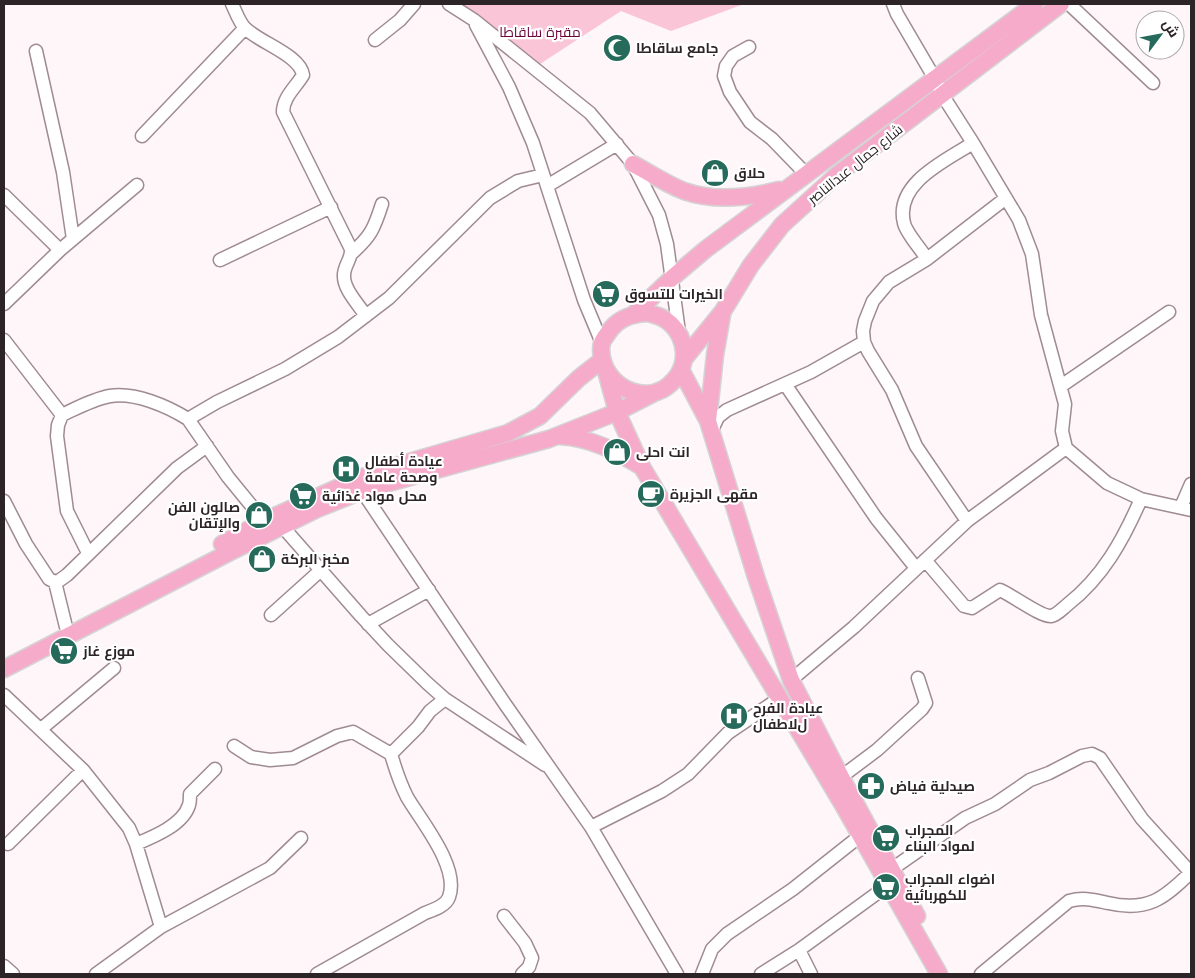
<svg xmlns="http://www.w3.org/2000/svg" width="1195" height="978" viewBox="0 0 1195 978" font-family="Jost,Cairo,sans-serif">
	<rect width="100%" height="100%" fill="#fef6f8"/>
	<path fill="#fac5d7" d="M458,4h286l-73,27 -50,-20 -84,55z"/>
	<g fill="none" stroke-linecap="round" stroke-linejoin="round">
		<defs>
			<path id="minor" d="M232,4c4,8 7,18 13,24 15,15 55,27 58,47 -7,12 -20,22 -20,37l68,137c1,10 -7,16 -7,26 -1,14 15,30 22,41
				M449,4l25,16 116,93 43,51 26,51 8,29 12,88
				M1069,4l84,79
				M476,25l33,62 24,56 51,157 18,43
				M375,40l25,-20 14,-16
				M749,47l-16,9 -7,10 -2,10 6,16 20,30 22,17 34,35
				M36,51l27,121 10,67
				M142,136l103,-108
				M547,186l70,-42
				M4,195l56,55
				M351,254c20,-18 23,-25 31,-50
				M927,259l79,-61
				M220,260l111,-53
				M4,304l56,-54 77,-65
				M4,340l58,75
				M785,384l91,134 40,50
				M1061,386l108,-74
				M188,419l29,-17 68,-33 53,-32 51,-39 101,-100 28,-17 25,-6
				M711,432l7,-15 9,-7 84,-38 53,-30
				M1066,448l41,35 34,16 50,11
				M362,491l143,213 86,123 86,147
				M4,501l22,43 23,35 6,3 5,-2 7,-5 110,-107 30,-22
				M1181,507l10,-23
				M967,521l-51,-75 -24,-56 -24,-39 -4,-9 -1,-11 2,-10 8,-20 16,-19 38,-23c-6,-10 -21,-26 -23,-36 -10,-40 43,-63 69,-80
				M282,526l79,90 27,29 39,38 18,16 100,66
				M88,553l-21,-42 -10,-75 1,-11 4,-10c15,-7 31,-16 48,-19 25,-4 57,10 78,23l40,58 36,44
				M925,560l39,46 8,2 28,-18c12,5 41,27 51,26 6,-1 11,-7 16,-11 36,-28 56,-65 74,-106
				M55,582l11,45
				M271,615l50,-45
				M368,624l61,-34
				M791,680l63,-53 113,-106 99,-73 -4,-17 3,-27 -24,-89 -9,-61 -13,-34 -46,-77 -30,-47 -8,-17 -38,-65 -4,-10
				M4,695l79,75 46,58 7,16 25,83 -65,47
				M41,729l73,-61
				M234,746l17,11 19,3 23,-2 44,-22 16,-4 38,22c4,14 9,29 16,43 14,24 53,70 42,100 -3,9 -16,13 -24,16l-108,61
				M391,754l27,-27 12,-16 15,-12
				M841,777l36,-27 45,-41 4,-6 -8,-25
				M591,827l71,-36 26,-17 40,-41 52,-35
				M8,844l75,-74
				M136,844c17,-7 47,-19 53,-39 1,-3 1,-8 1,-11l25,-25
				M892,869l73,-51 30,-14 35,-24 19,-7 33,-17 10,-2 8,4 42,61 49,54
				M504,916l21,27 7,15 -3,9 -7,7
				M161,927l109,-59 31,-30
				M799,950l12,24
				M4,966l9,8
				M702,974l10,-25 15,-15 66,-45 67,-53
				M761,974l38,-24 88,-64
				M981,974l88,-73c14,-4 25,-1 39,2 39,9 56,-4 83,-31"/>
			<path id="major" d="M633,164c17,9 33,20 51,27 31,11 64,7 95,-1
				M647,313c9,2 17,4 24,11 15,14 18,39 4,55 -21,26 -59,15 -71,-14 -2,-6 -4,-15 -2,-22 1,-4 4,-7 6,-10 9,-14 22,-19 39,-20z
				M634,314l39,-37 33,-28 329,-245
				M684,359l39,-48 28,-46 31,-40 56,-51 223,-170
				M681,370l27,51 48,156 35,103 50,97 76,139
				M606,371l11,41 25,55 201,338 96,169
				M708,421l7,-66 7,-40
				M560,436c31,2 56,15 82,31
				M222,544l42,-23 91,-41 30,-11 123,-36 32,-17 39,-38 23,-18
				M4,669l226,-117 87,-43 45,-18 27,-8 160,-44 68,-27 37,-19"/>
		</defs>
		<use href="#minor" stroke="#9f8b91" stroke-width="15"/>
		<use href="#major" stroke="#d5d3d4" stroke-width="19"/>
		<use href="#minor" stroke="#fff" stroke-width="12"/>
		<use href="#major" stroke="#f7abca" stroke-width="16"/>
	</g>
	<defs>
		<symbol id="mosque-disc" viewBox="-11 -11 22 22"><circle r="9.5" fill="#266a5b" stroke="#fff"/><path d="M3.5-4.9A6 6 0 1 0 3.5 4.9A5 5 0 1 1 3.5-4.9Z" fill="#fff"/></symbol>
		<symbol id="shop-disc" viewBox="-11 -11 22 22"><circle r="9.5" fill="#266a5b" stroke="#fff"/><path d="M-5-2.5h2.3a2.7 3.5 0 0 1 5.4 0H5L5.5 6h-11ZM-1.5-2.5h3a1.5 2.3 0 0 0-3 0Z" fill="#fff"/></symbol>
		<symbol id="supermarket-disc" viewBox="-11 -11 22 22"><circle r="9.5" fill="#266a5b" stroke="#fff"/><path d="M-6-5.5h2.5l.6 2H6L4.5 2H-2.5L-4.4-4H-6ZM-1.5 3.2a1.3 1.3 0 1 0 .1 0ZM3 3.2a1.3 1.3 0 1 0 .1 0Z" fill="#fff"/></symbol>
		<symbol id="hospital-disc" viewBox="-11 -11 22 22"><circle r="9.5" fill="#266a5b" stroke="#fff"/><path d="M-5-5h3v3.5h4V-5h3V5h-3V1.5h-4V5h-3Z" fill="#fff"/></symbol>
		<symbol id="cafe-disc" viewBox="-11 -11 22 22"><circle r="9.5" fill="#266a5b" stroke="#fff"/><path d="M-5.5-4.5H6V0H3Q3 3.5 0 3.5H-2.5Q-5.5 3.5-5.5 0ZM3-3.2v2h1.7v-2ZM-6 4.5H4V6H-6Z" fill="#fff"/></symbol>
		<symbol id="pharmacy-disc" viewBox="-11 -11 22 22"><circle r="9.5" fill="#266a5b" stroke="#fff"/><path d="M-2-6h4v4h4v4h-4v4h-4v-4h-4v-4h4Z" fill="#fff"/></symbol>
	</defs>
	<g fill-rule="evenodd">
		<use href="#mosque-disc" x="601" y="32" width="32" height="32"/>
		<use href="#shop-disc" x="699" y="157" width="32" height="32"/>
		<use href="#supermarket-disc" x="590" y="278" width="32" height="32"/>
		<use href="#shop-disc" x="601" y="436" width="32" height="32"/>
		<use href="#hospital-disc" x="330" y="453" width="32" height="32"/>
		<use href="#cafe-disc" x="635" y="478" width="32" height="32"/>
		<use href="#supermarket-disc" x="287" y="480" width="32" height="32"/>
		<use href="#shop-disc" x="243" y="499" width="32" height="32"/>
		<use href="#shop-disc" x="246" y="543" width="32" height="32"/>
		<use href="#supermarket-disc" x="48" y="635" width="32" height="32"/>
		<use href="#hospital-disc" x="718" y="700" width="32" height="32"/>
		<use href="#pharmacy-disc" x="855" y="770" width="32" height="32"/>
		<use href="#supermarket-disc" x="870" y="822" width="32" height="32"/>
		<use href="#supermarket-disc" x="870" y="871" width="32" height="32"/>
	</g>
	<g text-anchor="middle" stroke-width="4.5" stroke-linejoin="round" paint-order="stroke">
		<g font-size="14" fill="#6b003b" stroke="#fff">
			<text x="540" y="37">مقبرة ساقاطا</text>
		</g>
		<g font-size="14" font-weight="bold" fill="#2c2427" stroke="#fff" text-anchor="start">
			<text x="636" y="53">جامع ساقاطا</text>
			<text x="734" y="178">حلاق</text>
			<text x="625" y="299">الخيرات للتسوق</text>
			<text x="636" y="457">انت احلى</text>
			<text x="365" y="466">عيادة أطفال<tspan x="365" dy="16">وصحة عامة</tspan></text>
			<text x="670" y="499">مقهى الجزيرة</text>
			<text x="322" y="501">محل مواد غذائية</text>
			<text x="240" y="512" text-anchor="end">صالون الفن<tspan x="240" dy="16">والإتقان</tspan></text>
			<text x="281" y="564">مخبز البركة</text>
			<text x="83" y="656">موزع غاز</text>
			<text x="753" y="713">عيادة الفرح<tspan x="753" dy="16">لﻻطفال</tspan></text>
			<text x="890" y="791">صيدلية فياض</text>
			<text x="905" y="835">المجراب<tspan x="905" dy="16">لمواد البناء</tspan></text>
			<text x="905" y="884">اضواء المجراب<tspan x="905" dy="16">للكهربائية</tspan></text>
		</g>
		<g font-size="14" fill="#2c2427" stroke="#fff">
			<text transform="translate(855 164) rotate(-39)" y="5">شارع جمال عبدالناصر</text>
		</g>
	</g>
	<rect width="1195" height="978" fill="none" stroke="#2c2427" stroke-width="10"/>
	<g transform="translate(1160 35) rotate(58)"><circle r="24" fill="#ffffff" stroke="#aba7a9"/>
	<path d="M0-4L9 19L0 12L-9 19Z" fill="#266a5b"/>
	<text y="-8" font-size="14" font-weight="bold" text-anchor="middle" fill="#2c2427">ش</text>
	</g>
</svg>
